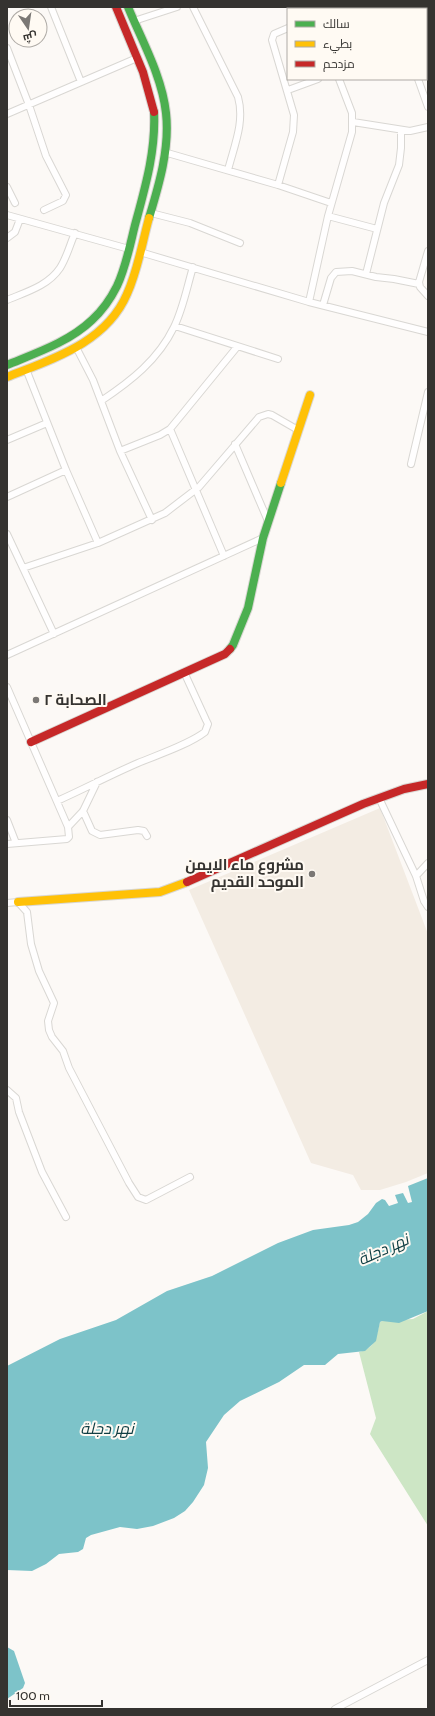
<svg xmlns="http://www.w3.org/2000/svg" width="435" height="1716" viewBox="0 0 435 1716" font-family="Cabin,Cairo,sans-serif">
	<rect width="100%" height="100%" fill="#fcf9f6"/>
	<path fill="#f3ece3" d="M380,808l48,126v239l-22,9 -26,8h-19l-8,-15 -42,-12 -122,-273z"/>
	<path fill="#cde6c5" d="M428,1311v215l-58,-92 6,-16 -17,-66c17,-4 17,-15 21,-30l2,-1 31,-2z"/>
	<path fill="#7dc3c9" d="M428,1178v133l-29,12 -17,-2 -2,1 -4,19 -11,10 -27,3 -13,11h-21l-25,17 -39,19 -16,14 -18,27 2,26 -4,17 -11,17 -8,9 -11,7 -21,8 -16,3 -17,-2 -29,8 -5,3 -3,11 -5,3 -19,2 -13,10 -14,7 -25,-1v-204l53,-27 56,-19 51,-29 45,-15 66,-33 35,-13 36,-5 9,-3 10,-8 8,-11 6,-4 3,1 4,6 9,-3 -3,-8 8,-2 5,10 4,-1 -4,-16z
		M7,1647l7,4 11,32 -2,5 -16,11z"/>
	<g fill="none" stroke-linecap="round" stroke-linejoin="round">
		<defs>
			<path id="street" d="M51,7l30,75
				M193,7l45,90c7,25 -4,49 -10,73
				M311,7l1,2
				M392,7v2
				M348,9l6,-2
				M134,21l43,-14
				M7,48l22,57 17,51 20,39 -3,6 -19,9
				M418,79l10,28
				M288,90l30,-11
				M7,114l130,-56
				M353,122l57,9 18,-4
				M164,152l114,33 53,18
				M278,185l15,-53 1,-17 -22,-75 2,-6 14,-6
				M7,187l8,16
				M151,213l39,10 50,20
				M7,215l122,34
				M328,216l49,13
				M7,238l8,-6 5,-13
				M428,251l-9,31 1,5 8,9
				M140,252l169,50 119,30
				M366,274l18,-71 15,-38 2,-17v-18
				M7,300c19,-8 41,-14 53,-32 7,-11 10,-24 15,-35
				M309,302l19,-86 24,-84v-19l-13,-34
				M323,305l8,-27 5,-6 16,-1 24,6 18,2 25,5
				M175,326l103,33
				M76,347l17,33 27,71 32,69
				M26,369l40,101 32,73
				M101,401c30,-20 57,-41 73,-74 9,-18 13,-40 19,-60
				M170,429l54,127
				M7,440l40,-17
				M235,444l33,77
				M120,451l40,-16 10,-6 67,-82
				M411,464l17,-72
				M7,497l59,-27
				M7,534l47,100
				M23,568l75,-25 67,-30 34,-26 60,-70 9,-3 4,1 26,15
				M7,655l256,-117
				M7,687l61,140 1,10 -2,2 -60,5
				M379,798l37,78 8,25 4,6
				M57,801c27,-12 53,-26 81,-38 19,-8 50,-18 67,-31l3,-8 -2,-4 -22,-48
				M83,811l9,20 8,4 38,-5 6,1 3,5
				M7,820l9,23
				M68,827l15,-16 14,-29
				M416,876l12,-13
				M7,903l11,-1 9,10 4,32 8,27 15,32 -6,18 1,9 3,7 11,14 6,17 60,115 9,14 8,3 44,-23
				M7,1090l9,8 3,14 23,60 24,45
				M335,1709l93,-49"/>
			<path id="fast" d="M128,7c14,34 34,69 38,106 4,35 -7,72 -17,105
				M7,365c29,-12 62,-23 85,-45 11,-10 19,-22 25,-34 9,-19 13,-41 18,-61 10,-37 21,-74 19,-113
				M230,649l3,-4 15,-37 15,-70 18,-55"/>
			<path id="slow" d="M7,377c45,-18 99,-34 120,-83 11,-24 15,-51 22,-76
				M281,483l29,-88
				M18,902l142,-10 27,-10"/>
			<path id="jam" d="M116,7l27,65 11,40
				M31,742l194,-88 5,-5
				M187,882l176,-78 41,-15 24,-5"/>
		</defs>
		<use href="#street" stroke="#d9d7d3" stroke-width="8"/>
		<use href="#fast" stroke="#d9d7d3" stroke-width="10"/>
		<use href="#slow" stroke="#d9d7d3" stroke-width="10"/>
		<use href="#jam" stroke="#d9d7d3" stroke-width="10"/>
		<use href="#street" stroke="#fffefe" stroke-width="6"/>
		<use href="#fast" stroke="#4caf50" stroke-width="8"/>
		<use href="#slow" stroke="#ffc107" stroke-width="8"/>
		<use href="#jam" stroke="#c62828" stroke-width="8"/>
	</g>
	<g fill="#7b7875" stroke="#fffaf3" stroke-width="1.5">
		<circle cx="36" cy="700" r="4"/>
		<circle cx="312" cy="874" r="4"/>
	</g>
	<g text-anchor="middle" stroke-width="4" stroke-linejoin="round" paint-order="stroke">
		<g font-size="15" font-weight="bold" fill="#353330" stroke="#fffaf3" text-anchor="start">
			<text x="44" y="705">الصحابة ٢</text>
			<text x="304" y="870" text-anchor="end">مشروع ماء الايمن<tspan x="304" dy="17">الموحد القديم</tspan></text>
		</g>
		<g font-size="16" font-style="italic" fill="#0f3e43" stroke="#fffaf3">
			<text transform="translate(383 1249) rotate(-24)" y="6">نهر دجلة</text>
			<text x="107" y="1434">نهر دجلة</text>
		</g>
	</g>
	<rect width="435" height="1716" fill="none" stroke="#353330" stroke-width="16"/>
	<rect x="287" y="8" width="140" height="72" fill="#fffaf3" stroke="#aeaaa5"/>
	<rect x="295" y="21" width="20" height="6" fill="#4caf50" stroke="#aeaaa5"/>
	<text x="323" y="28" font-size="12" fill="#353330">سالك</text>
	<rect x="295" y="41" width="20" height="6" fill="#ffc107" stroke="#aeaaa5"/>
	<text x="323" y="48" font-size="12" fill="#353330">بطيء</text>
	<rect x="295" y="61" width="20" height="6" fill="#c62828" stroke="#aeaaa5"/>
	<text x="323" y="68" font-size="12" fill="#353330">مزدحم</text>
	<g transform="translate(28 28) rotate(167)"><circle r="19" fill="#fffaf3" stroke="#aeaaa5"/>
	<path d="M0-3L7 15L0 10L-7 15Z" fill="#7b7875"/>
	<text y="-6" font-size="11" font-weight="bold" text-anchor="middle" fill="#353330">ش</text>
	</g>
	<path d="M10 1700v6h92v-6" fill="none" stroke="#353330" stroke-width="2"/>
	<text x="16" y="1700" font-size="12" fill="#353330" stroke="#fffaf3" stroke-width="3" paint-order="stroke">100 m</text>
</svg>
